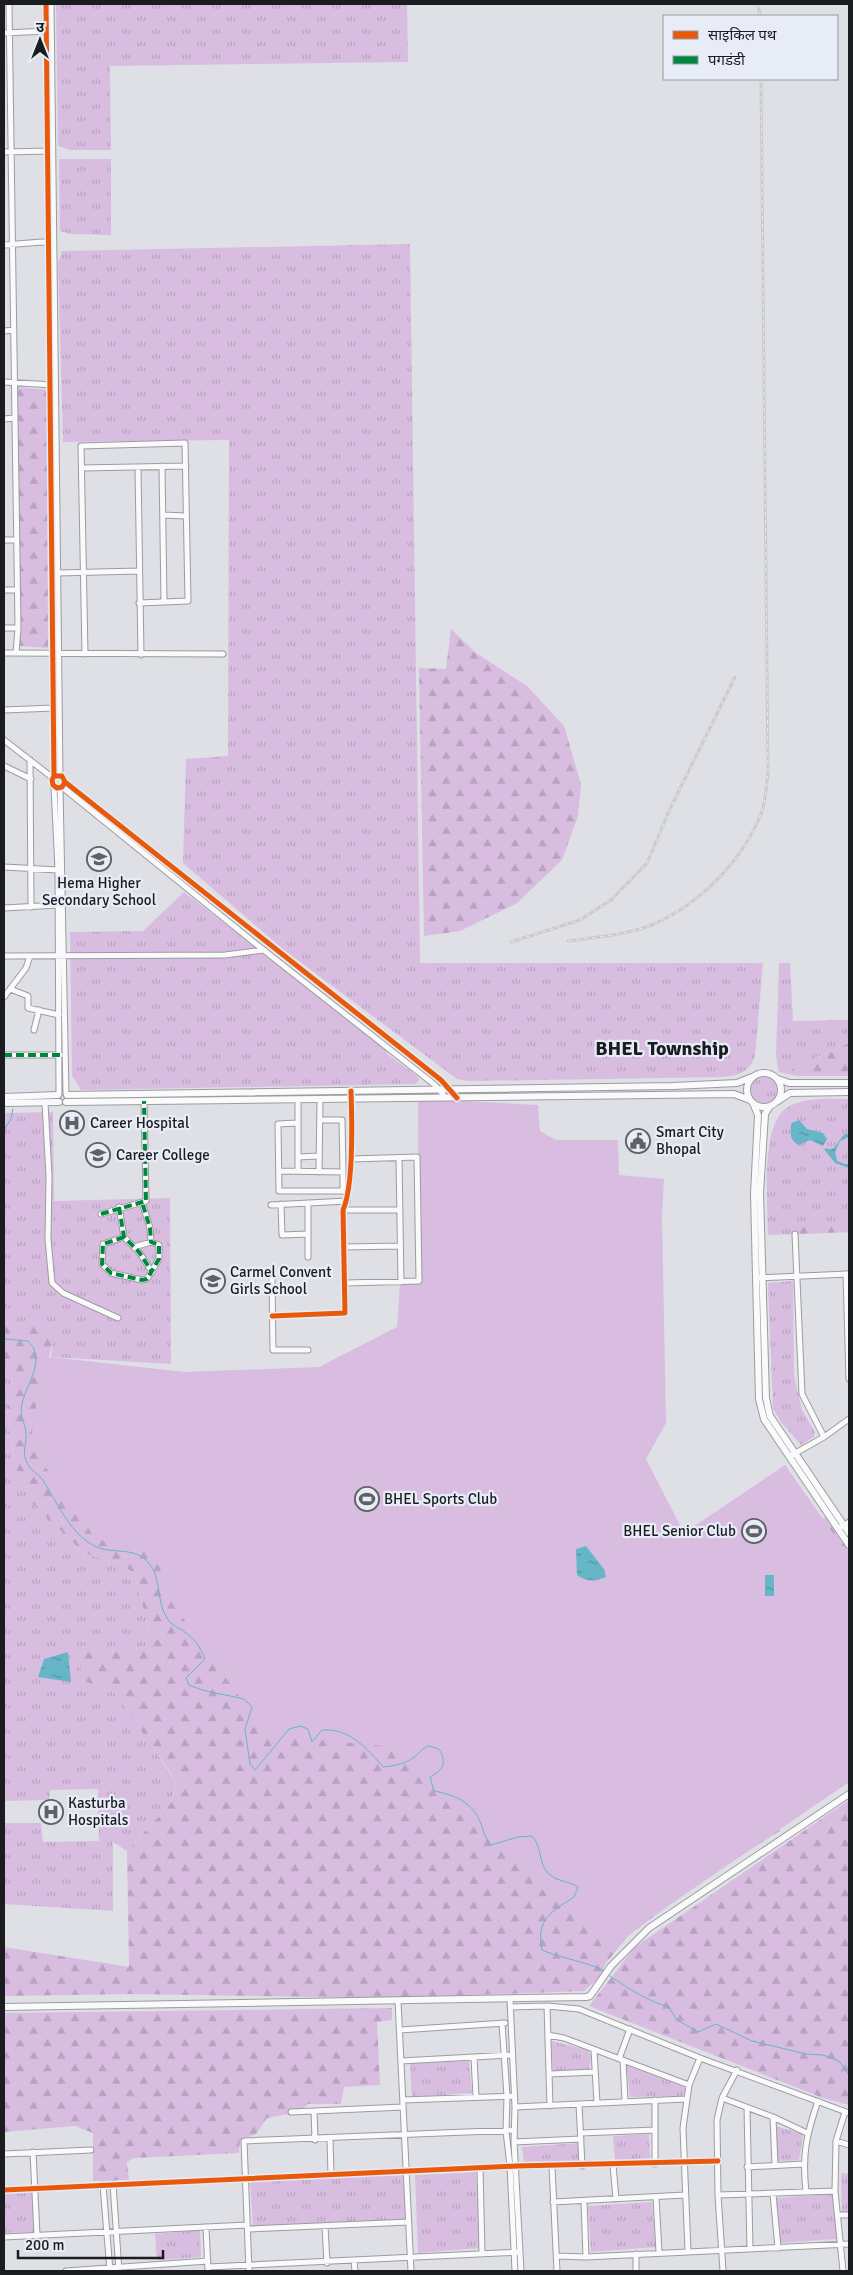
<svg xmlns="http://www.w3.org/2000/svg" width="853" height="2275" viewBox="0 0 853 2275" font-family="Signika,'Noto Sans Devanagari',sans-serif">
	<defs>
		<pattern id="grass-tufts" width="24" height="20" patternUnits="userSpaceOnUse" patternTransform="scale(1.25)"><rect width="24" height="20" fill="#d8bde1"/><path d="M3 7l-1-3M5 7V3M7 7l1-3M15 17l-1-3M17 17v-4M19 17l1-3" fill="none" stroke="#b9a2c1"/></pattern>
		<pattern id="forest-firs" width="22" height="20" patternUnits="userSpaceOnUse" patternTransform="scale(1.25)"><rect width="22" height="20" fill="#d8bde1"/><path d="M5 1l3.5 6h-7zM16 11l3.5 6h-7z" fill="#b9a2c1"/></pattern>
		<pattern id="water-ripples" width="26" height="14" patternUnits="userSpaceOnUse" patternTransform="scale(1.25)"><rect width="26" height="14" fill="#66b6c7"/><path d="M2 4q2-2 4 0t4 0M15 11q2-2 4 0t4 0" fill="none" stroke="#5393a1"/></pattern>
	</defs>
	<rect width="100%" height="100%" fill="#dee0e6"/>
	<path fill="url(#grass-tufts)" d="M56,4h351l1,58 -298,4 1,84h-41l-12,-4z
		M59,159h52v76l-39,-1 -12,-3z
		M410,244l10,719h343l-8,93c-6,16 -15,19 -31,21l-256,4 -11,-2 -174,-130 -100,-86 3,-104 42,-3 1,-316 -166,2 -5,-179 4,-12z
		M184,892l204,157 -2,4 31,23 2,4 -3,4 -335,6 -9,-14 -2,-144 73,-1z
		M779,963h11l3,58 56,-1v23l-58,26 6,7 -18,-4 -3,-17z
		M751 1090a13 13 0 1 1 26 0a13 13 0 1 1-26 0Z
		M849,1099v133l-81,3c0,-30 -8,-106 17,-126 18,-13 44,-10 64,-10z
		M53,1112l1,89 116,-3 1,166 -120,-7c1,-14 1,-25 -8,-36l-18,4 -21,-3v-209z
		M793,1281l1,95 8,34 13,22 -1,5 -13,8 -20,-23 -8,-14 -5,-125z
		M4,1358l3,2 6,20 -6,20 2,32 8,41 15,29 52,51 37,11 13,9 14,53 -2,20 -24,7 -41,-7v34l33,12 30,41 32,50 -5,20 -44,48 -14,-9v69l-109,-7v-81h37l2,19 56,-1 -1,-52 -48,1 -1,10 -45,1z
		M551,2041l37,9 3,6 -2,13 -36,2z
		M469,2061l3,32 -60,4 -2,-34z
		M626,2065l60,23 -3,8 -53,1z
		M775,2126l28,8 -4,26 -21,1z
		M649,2134l1,24 -35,2 -2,-24z
		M579,2143l2,19 -57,2 -2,-17z
		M476,2172l4,76 -62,5 -3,-78z
		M841,2173l8,1v38l-7,1z
		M403,2174l5,45 -155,8 -3,-45z
		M33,2190l2,42 -31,1v-41z
		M833,2194l4,45 -57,4 -4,-45z
		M652,2202l4,45 -65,5 -3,-46z
		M200,2230l1,27 -44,3 -2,-26z"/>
	<path fill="url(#forest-firs)" d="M18,387l29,3 1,258 -28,-2 -4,-253z
		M451,629l25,24 51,33 37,40 17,58 -3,32 -16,44 -45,43 -57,28 -36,5 -5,-268 27,1z
		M849,1043v33h-52l-6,-7z
		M849,1222v10l-51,2 -1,-10z
		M42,1320c15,12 8,31 5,47l352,270 400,-105 26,-15 24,35v230l-50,33 -35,-13 17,28 -87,56 -66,50 -22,27 -7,15 -15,13 -199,7 -255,-4 -126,2v-49l125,20 -2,-116 44,-48 5,-20 -8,-14 -54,-77 -33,-12v-34l41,7 24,-7 2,-20 -14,-53 -13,-9 -37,-11 -52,-50 -15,-30 -8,-41 -2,-32 6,-20 -6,-20 -3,-2v-36l21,3z
		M849,1800v305l-26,-7 -234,-92 46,-59z
		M392,2008v12l-15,2 3,63 -36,2 -3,17h-33l-9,8 -32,6 -11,16 -16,6 -1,13 -105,5 -7,4 2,18 -36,1v-48l-18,-7 -71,6v-119z"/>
	<path fill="#d8bde1" d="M418,1099l120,6 2,26 16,9h62l1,35 45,4 -2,37 4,207 -20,36 38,74 101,-68 64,91v226l-241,165 -203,-199 -138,-13 -86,-120 -28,-62 -58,-15 -65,-93 13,-83 8,-5 134,15 134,-5 78,-40 3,-43h19z"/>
	<path fill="url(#water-ripples)" d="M799,1120l8,9 16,4 4,6 -4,7 -13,-6 -11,5c-9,-3 -10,-14 -7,-22z
		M845,1134h4v3l-9,4 -5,11 2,9 8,3h4v4l-14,-5 -11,-14c2,-1 5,0 7,0 6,-1 9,-12 14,-15z
		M586,1546l18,23 2,8c-11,5 -19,5 -29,-2l-1,-26z
		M765,1575h9v21h-9z
		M68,1652l3,30 -33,-5 6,-18z"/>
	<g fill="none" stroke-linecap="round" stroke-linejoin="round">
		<path stroke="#66b6c7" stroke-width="1" d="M4,1130l7,-11 2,-10
			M4,1339l24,2c19,18 -1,41 -6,63 -3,14 3,17 4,29 1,13 -6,19 3,33 3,5 9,8 13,13 16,24 29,58 57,69 15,5 34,0 47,12 18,17 8,44 24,62 3,3 8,6 12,8 12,8 18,16 23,29l-19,19 3,7 13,5 42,9 8,8 -7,22 5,35 5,6 34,-41 11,-3 8,3 4,13 10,-12c27,-2 45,18 61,37 10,-1 22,-3 30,-9 7,-5 8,-9 16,-12l10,3c8,13 5,21 -9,28l4,14c21,4 39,11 47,33 3,8 4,14 10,21l27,-8 14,-1c11,11 6,29 17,38 9,8 20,7 29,13l-4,10c-24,16 -38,22 -32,53 21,9 43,11 62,21
			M607,1974c14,10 45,30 61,32l9,14 21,12 18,-8 36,17 54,13 17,1 16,6 10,14"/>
		<defs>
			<path id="minor" d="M9,4l9,624 -2,25
				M46,4l8,772
				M51,4l9,771
				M4,33l44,-2
				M4,152l47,-1
				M4,245l38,-3 9,2
				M4,331l10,-1
				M4,382l49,3
				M4,419l10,-1
				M162,466l2,136
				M138,467l3,188
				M82,468l104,-2
				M163,515l23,1
				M4,540h11
				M58,573l81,-2
				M4,590h12
				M4,628h14
				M4,653l219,1
				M85,654l-4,-208 104,-3 3,158 -49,2
				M4,710l50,-2
				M4,740l49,38
				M30,760l1,147
				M4,766l27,13
				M65,782l-3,5 -5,1 -4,-3 -1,-5 2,-4h8l3,6 376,298 16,18
				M54,787l4,83 1,224
				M62,787l194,157 179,141 11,13
				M60,788l6,306
				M4,867l54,3
				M4,908l54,-3
				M4,956l221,-1 39,-5
				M10,989l18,7v12l31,7
				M4,997l22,-29 4,-12
				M34,1030l5,-20
				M4,1055h56
				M298,1099v72
				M45,1103l4,73 -1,63 4,44 11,10 55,25
				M297,1123l-19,1 1,67h64v-19
				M298,1157l21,-1
				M399,1158l2,124
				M279,1171l64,1 -1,-52h-22
				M319,1172l1,-73
				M308,1203v54
				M281,1204l1,31 26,-1
				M271,1205l76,-4
				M119,1207l5,30 15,15 13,20
				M343,1210h56
				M101,1214l45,-13 -2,-100
				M795,1234l7,160 22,43
				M124,1237l-21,7 -1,20 9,9 31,7 5,-1 12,-20v-14l-8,-3 -1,-14 -8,-26
				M134,1247l17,-5
				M344,1247l56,-1
				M849,1276l-3,-2 3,105
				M272,1277l1,73h35
				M759,1278l89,-4
				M346,1283l73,-2 -2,-124 -66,2
				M272,1316l73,-3 -2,-103c11,-24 9,-90 8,-119
				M792,1455l32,-18 25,-18
				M841,1527l8,-5
				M510,1999l5,108 -1,35 7,129
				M398,2001l13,270
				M547,2006l3,100
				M510,2007l37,-1 32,3 121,49 149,55
				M502,2023l5,73 -1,35 4,35 5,105
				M400,2030l105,-7
				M548,2035l16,3 125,47
				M594,2050l3,53
				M474,2058l2,38
				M619,2059l11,-30
				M623,2060l2,41
				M401,2061l111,-6
				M550,2074l45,-2
				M722,2098l51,19 34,16
				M403,2100l111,-4
				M579,2104l3,62
				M515,2107l171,-8
				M747,2108l3,141
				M291,2112l23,-1
				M773,2117l2,48
				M581,2133l74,-3
				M330,2139l1,36
				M315,2140l-1,-29 89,-4
				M836,2141l13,4
				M514,2142l67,-3
				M33,2152l4,83
				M4,2154l87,-4
				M655,2164v-64
				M613,2165l3,34
				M552,2167l5,104
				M747,2167l56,-3
				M480,2168l2,85
				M113,2184l6,87
				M103,2185l7,86
				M4,2190l513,-24 201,-5
				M806,2192c-4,-37 0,-56 12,-91
				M773,2194l5,54
				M718,2195l117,-4
				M656,2197l3,55
				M584,2201l2,56
				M553,2202l132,-7
				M838,2215h11
				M325,2226l2,37
				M206,2227l2,44
				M248,2229l161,-7
				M4,2237l243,-12
				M688,2251l-5,-123 6,-43 11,-27
				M636,2254v17
				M557,2256l29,1 263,-13
				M354,2260l1,11
				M208,2267l312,-15
				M66,2271l142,-10
				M249,2271l-5,-130 270,-11
				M723,2271l-5,-76 -1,-75 5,-22 15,-28
				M843,2271l-8,-80 1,-50 9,-29"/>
			<path id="major" d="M747 1090a17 17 0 1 1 34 0a17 17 0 1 1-34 0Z
				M778,1079l11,4h60
				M67,1095l606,-9 64,-3 15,-6
				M4,1097l54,-2
				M778,1101l12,-8 59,-1
				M66,1102l668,-8 16,6
				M4,1103l55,-1
				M753,1103l5,12 -4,79 5,205 5,20 85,126
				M770,1106l-5,8 -5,79 6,205 4,18 79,117
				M4,2007l582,-10 4,-1 21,-30 38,-38 200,-134"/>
		</defs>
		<use href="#minor" stroke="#9b9ca1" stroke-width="7"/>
		<use href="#major" stroke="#9b9ca1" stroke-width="8"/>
		<use href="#minor" stroke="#fafafb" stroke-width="5"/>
		<use href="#major" stroke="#fafafb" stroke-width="6"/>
		<defs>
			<path id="rail" d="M758,4l2,12
				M568,941c28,-4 60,-6 86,-17 47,-21 88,-63 107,-110 5,-12 5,-28 7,-41l-7,-694
				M511,942l69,-22 31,-20 36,-37 22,-52 66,-134"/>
		</defs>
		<use href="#rail" stroke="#cacacc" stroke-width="3"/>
		<use href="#rail" stroke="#e7ecf7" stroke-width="1" stroke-dasharray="4" stroke-linecap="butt"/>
		<path stroke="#00873e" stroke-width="4" stroke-dasharray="8 4" stroke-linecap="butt" d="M4,1055h56
			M119,1207l5,30 15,15 13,20
			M101,1214l45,-13 -2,-100
			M124,1237l-21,7 -1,20 9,9 31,7 5,-1 12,-20v-14l-8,-3 -1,-14 -8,-26"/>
		<defs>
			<path id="cycleway" d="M46,4l8,772
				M65,782l-3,5 -5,1 -4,-3 -1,-5 2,-4h8l3,6 376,298 16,18
				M272,1316l73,-3 -2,-103c11,-24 9,-90 8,-119
				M4,2190l513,-24 201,-5"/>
		</defs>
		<use href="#cycleway" stroke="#e7ecf7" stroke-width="8"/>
		<use href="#cycleway" stroke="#e8590c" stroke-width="5"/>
	</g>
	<defs>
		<symbol id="school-ring" viewBox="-11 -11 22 22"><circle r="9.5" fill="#e7ecf7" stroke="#5f6165" stroke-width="1.5"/><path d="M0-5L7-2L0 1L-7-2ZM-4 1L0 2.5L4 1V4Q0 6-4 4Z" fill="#5f6165"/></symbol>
		<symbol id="hospital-ring" viewBox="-11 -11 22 22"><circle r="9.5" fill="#e7ecf7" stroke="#5f6165" stroke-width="1.5"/><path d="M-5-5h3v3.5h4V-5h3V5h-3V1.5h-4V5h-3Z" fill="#5f6165"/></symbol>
		<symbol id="civic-ring" viewBox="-11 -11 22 22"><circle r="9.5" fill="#e7ecf7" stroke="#5f6165" stroke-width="1.5"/><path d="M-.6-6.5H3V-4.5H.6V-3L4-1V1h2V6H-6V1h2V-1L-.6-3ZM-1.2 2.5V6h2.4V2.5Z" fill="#5f6165"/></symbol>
		<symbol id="university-ring" viewBox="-11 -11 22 22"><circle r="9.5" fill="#e7ecf7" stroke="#5f6165" stroke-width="1.5"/><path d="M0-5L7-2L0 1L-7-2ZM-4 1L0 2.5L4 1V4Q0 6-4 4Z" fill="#5f6165"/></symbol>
		<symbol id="stadium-ring" viewBox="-11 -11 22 22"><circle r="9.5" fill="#e7ecf7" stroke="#5f6165" stroke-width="1.5"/><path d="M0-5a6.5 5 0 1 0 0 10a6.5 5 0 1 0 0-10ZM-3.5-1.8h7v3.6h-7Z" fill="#5f6165"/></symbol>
	</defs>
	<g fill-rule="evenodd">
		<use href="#school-ring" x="85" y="845" width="28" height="28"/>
		<use href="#hospital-ring" x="58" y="1109" width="28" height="28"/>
		<use href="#civic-ring" x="624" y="1127" width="28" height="28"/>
		<use href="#university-ring" x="84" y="1141" width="28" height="28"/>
		<use href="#school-ring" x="199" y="1267" width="28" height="28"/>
		<use href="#stadium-ring" x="353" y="1485" width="28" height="28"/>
		<use href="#stadium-ring" x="740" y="1517" width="28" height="28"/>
		<use href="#hospital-ring" x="37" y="1798" width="28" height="28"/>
	</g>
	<g text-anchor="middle" stroke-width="4.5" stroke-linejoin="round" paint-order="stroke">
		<g font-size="15" fill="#1a1c20" stroke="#e7ecf7" text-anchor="start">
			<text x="99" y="888" text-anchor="middle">Hema Higher<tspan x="99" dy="17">Secondary School</tspan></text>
			<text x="90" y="1128">Career Hospital</text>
			<text x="656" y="1137">Smart City<tspan x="656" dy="17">Bhopal</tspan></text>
			<text x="116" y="1160">Career College</text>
			<text x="230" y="1277">Carmel Convent<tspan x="230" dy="17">Girls School</tspan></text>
			<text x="384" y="1504">BHEL Sports Club</text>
			<text x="736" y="1536" text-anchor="end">BHEL Senior Club</text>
			<text x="68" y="1808">Kasturba<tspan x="68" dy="17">Hospitals</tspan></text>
		</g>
		<g font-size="20" font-weight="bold" fill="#1a1c20" stroke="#e7ecf7">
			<text x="662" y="1055">BHEL Township</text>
		</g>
	</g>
	<rect width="853" height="2275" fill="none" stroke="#1a1c20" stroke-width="10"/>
	<rect x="663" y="15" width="175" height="65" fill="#e7ecf7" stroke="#9599a1"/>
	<rect x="673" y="31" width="25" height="8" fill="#e8590c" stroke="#9599a1"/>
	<text x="708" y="40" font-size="15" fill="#1a1c20">साइकिल पथ</text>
	<rect x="673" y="56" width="25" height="8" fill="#00873e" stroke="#9599a1"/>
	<text x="708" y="65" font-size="15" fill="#1a1c20">पगडंडी</text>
	<g transform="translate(40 40)" stroke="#e7ecf7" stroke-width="4" paint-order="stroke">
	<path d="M0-4L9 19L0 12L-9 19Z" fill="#1a1c20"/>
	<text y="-8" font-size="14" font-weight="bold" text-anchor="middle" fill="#1a1c20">उ</text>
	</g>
	<path d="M18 2250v8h145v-8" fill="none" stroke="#1a1c20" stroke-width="2.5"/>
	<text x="25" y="2250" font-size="15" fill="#1a1c20" stroke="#e7ecf7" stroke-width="4" paint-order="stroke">200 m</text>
</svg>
